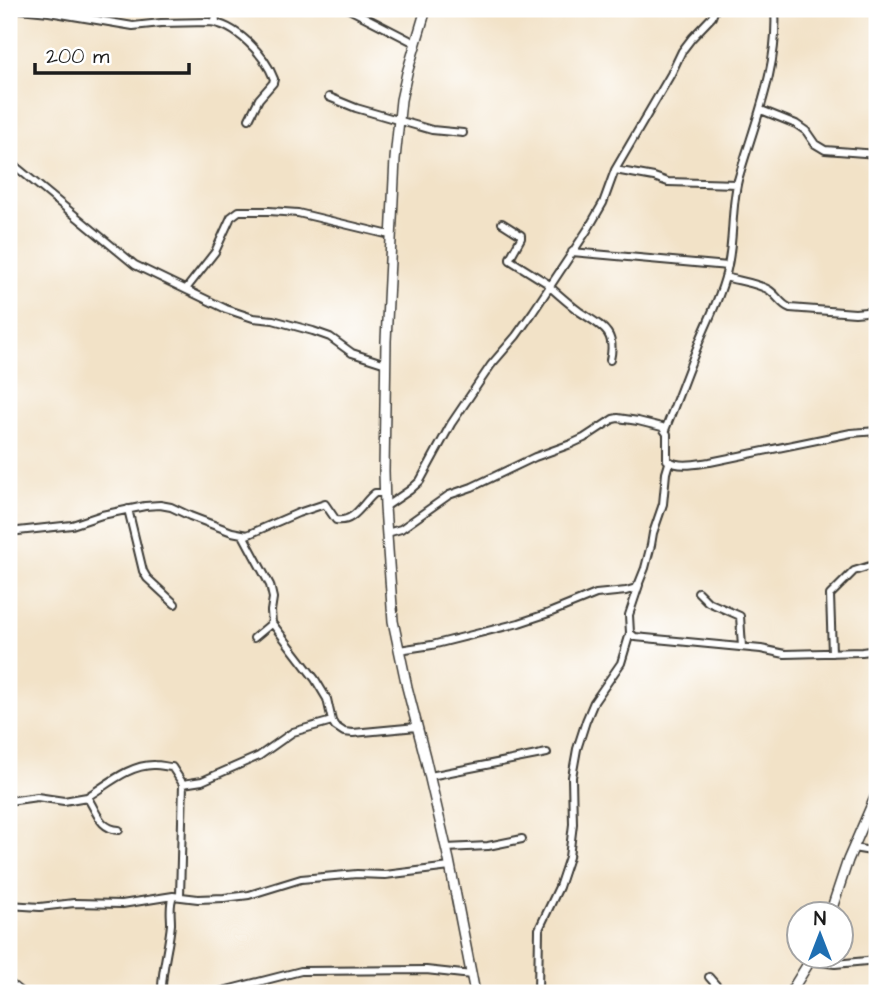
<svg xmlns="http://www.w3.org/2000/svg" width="886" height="1002" viewBox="0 0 886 1002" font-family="'Architects Daughter',sans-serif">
	<rect width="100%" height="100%" fill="#fff"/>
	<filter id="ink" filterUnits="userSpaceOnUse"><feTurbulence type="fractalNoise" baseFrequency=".0143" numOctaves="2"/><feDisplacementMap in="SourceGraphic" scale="14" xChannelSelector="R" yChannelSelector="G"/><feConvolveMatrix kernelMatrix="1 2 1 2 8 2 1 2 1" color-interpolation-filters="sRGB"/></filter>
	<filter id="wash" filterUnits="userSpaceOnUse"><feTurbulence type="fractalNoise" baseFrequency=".00686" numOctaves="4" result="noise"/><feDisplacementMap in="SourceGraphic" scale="28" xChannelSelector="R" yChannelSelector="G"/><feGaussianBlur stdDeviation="1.57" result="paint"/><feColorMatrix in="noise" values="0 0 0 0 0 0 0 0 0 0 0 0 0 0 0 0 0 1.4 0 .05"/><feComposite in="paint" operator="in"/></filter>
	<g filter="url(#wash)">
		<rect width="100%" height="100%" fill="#f2e2c7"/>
	</g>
	<g filter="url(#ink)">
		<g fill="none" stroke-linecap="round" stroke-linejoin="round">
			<defs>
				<path id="minor" d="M19,9l30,3 84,14 28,-3 48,-1c27,2 56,33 65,57l-1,4 -14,16 -10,20
					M215,9l1,14
					M349,9l66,34
					M860,9l17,3
					M329,97l27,11 76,22 31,3
					M761,110l35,14 10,7 9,13 10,6 52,4
					M9,161l126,104 91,44 27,9 20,2 40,11 17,6 22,16 34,11
					M615,170l39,7 14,5 69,2
					M502,223l19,12v3l-11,20v2l40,25
					M572,252l156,14
					M725,277c14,4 32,6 44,13 9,6 12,15 21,18l65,5 22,-2
					M549,286c10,9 20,18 31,26 21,14 37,19 30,48
					M186,289l29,-37 16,-35 8,-6h30l29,2 92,22
					M665,430c12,-30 23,-60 35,-90 10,-24 23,-49 28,-75 6,-28 3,-57 10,-85 16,-56 41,-112 37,-171
					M385,507l25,-17 10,-9 31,-57 40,-59 25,-29 17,-24 55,-83 15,-26 12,-33 56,-96 11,-23 10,-13 20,-21 3,-8
					M128,509l15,62 4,7 28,26
					M9,532l63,-7 30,-10 43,-9 15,-1 11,2 19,9 42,16 15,3 51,-22 27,-9 11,16c19,3 26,-17 39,-27h10
					M387,533l14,-4 48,-34 23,-8 63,-30 36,-13 13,-6 29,-19 5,-1 20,3 24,6 5,7v26c12,8 29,4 43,2l141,-29 26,-2
					M243,535l27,50 3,13 -2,13 1,12 43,56 12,20 5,22 3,5 9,6 9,1 64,-6
					M639,585l-10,30 1,18 5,4 126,12 24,5 77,-2 15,-2
					M698,592l10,10 32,14 2,31
					M254,638l18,-15
					M399,650l33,-5 87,-22 30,-10 47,-19 30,-3 10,-3 3,-5 6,-15 6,-23 2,-12 10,-29 3,-31 3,-10
					M832,653l-2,-58 24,-24 19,-6
					M430,776l117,-23
					M183,784l19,-3 57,-25 34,-24 39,-11
					M87,797c20,-12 43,-33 68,-32 6,0 12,2 17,2l11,17 -3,112
					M9,801l28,-4 27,4 23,-4c10,14 12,32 32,33
					M446,848l42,-2 34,-7
					M853,848l24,4
					M9,905l31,2 34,-4 48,1 51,-8 25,3 26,-1 25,-3 52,-16 56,-5 28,1 65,-8
					M811,961l24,3 42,-4
					M709,977l14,16
					M162,993c-1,-23 7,-45 9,-69 0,-10 -2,-19 2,-28
					M215,993l86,-22 125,-1 46,5
					M538,993l1,-64 20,-42 10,-30 4,-33 -1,-47 5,-28 9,-28 8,-19 27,-39 9,-30"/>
				<path id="secondary" d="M426,9l-19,64 -6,27 -6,59 -9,182 -2,130 1,36 8,114 14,66 18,70 24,103 26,133
					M830,914l18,-54 29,-67
					M9,984l11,9
					M790,993l23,-37"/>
			</defs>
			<use href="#minor" stroke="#3c3a36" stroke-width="10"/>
			<use href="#secondary" stroke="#3c3a36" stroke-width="12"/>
			<use href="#minor" stroke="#fff" stroke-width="6"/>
			<use href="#secondary" stroke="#fff" stroke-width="9"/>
		</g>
	</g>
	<rect width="886" height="1002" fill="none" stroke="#fff" stroke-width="35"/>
	<g transform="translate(820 935)"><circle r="33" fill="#ffffff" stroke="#a4a4a4" stroke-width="2"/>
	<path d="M0-5L12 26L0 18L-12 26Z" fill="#1f6fb2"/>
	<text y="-10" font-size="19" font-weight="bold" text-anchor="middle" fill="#1c1c1c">N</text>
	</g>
	<path d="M35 63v10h154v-10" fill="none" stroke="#1c1c1c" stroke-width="3.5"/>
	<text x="46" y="63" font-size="21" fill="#1c1c1c" stroke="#ffffff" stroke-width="5" paint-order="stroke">200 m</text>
</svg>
